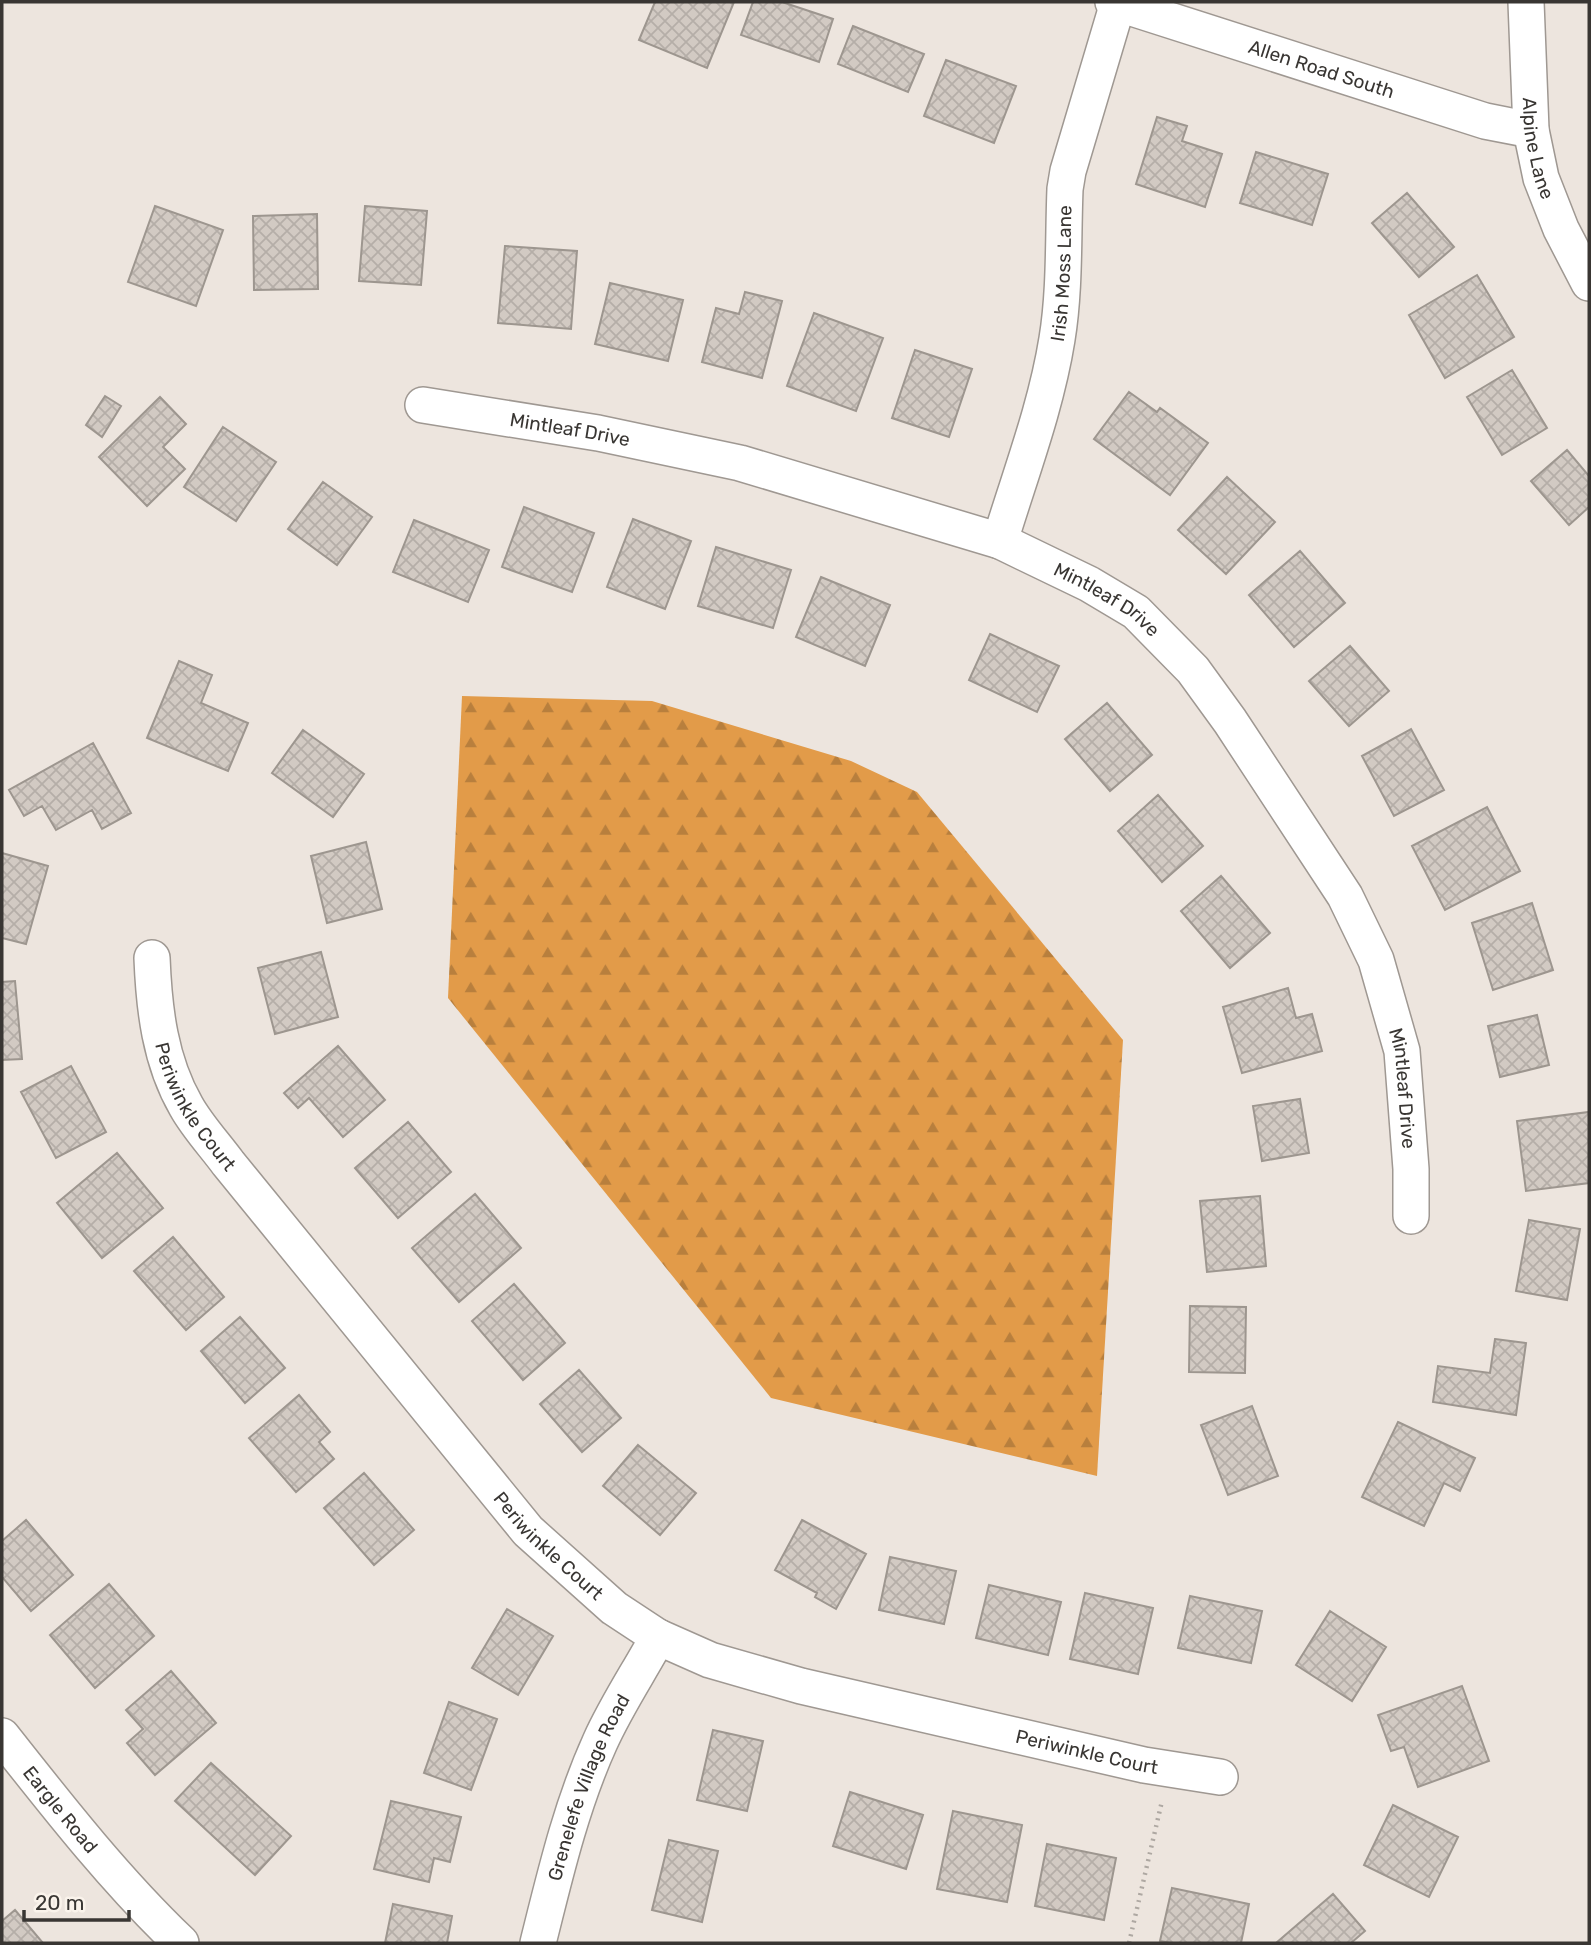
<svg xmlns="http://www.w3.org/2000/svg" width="1591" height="1945" viewBox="0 0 1591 1945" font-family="Rubik,sans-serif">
	<defs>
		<pattern id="forest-firs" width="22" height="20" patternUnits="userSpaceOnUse" patternTransform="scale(1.75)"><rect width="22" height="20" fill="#e29b49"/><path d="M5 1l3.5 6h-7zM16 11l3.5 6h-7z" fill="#b87f3d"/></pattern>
		<pattern id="building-cross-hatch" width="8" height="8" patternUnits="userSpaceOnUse" patternTransform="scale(1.75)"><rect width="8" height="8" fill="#d2cac3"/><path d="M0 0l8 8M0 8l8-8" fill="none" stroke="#b5aea8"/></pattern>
	</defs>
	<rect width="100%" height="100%" fill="#ede5de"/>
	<path fill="url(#forest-firs)" d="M462,696l190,5 199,60 66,31 206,248 -26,436 -326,-78 -323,-400z"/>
	<path fill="url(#building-cross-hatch)" stroke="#9d968f" stroke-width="2" d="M655,2h79l-27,66 -68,-28z
		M753,2h29l51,17 -14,43 -78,-27z
		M853,26l71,28 -16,38 -70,-28z
		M946,60l70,26 -22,57 -70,-27z
		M1157,117l30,9 -5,15 40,13 -17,53 -69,-23z
		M1256,152l72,22 -16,51 -72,-22z
		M1407,193l47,54 -35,30 -47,-54z
		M155,206l68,24 -27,76 -68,-24z
		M365,206l62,5 -6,74 -62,-4z
		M317,214l1,75 -64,1 -1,-74z
		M505,246l72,5 -6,78 -73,-6z
		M1477,275l37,62 -69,41 -36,-63z
		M610,283l73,17 -15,61 -73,-17z
		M745,292l37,9 -20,77 -60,-16 14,-54 23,6z
		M814,313l69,25 -27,73 -69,-25z
		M915,350l57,19 -23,68 -57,-19z
		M1512,370l35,58 -45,27 -35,-58z
		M1129,392l28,20 3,-4 48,35 -38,52 -76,-56z
		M105,396l16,10 -19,31 -16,-12z
		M160,397l26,27 -23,23 22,22 -38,37 -48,-49z
		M223,427l53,35 -40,59 -52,-34z
		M1567,450l22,26v31l-20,18 -38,-44z
		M1227,477l48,45 -49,52 -48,-44z
		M323,482l49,35 -35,48 -49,-36z
		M524,507l70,26 -22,59 -70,-25z
		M633,519l58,22 -26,68 -58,-22z
		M414,520l75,30 -21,52 -75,-30z
		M716,547l75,23 -18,58 -75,-22z
		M1300,551l45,52 -51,44 -45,-52z
		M821,577l69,28 -25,61 -69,-29z
		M990,634l69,32 -22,46 -68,-32z
		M1350,646l39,45 -40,35 -40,-45z
		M179,661l33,14 -11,28 47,20 -20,48 -81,-33z
		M1107,703l45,52 -42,36 -45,-52z
		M1411,729l33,61 -50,26 -32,-60z
		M303,730l61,44 -31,43 -61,-44z
		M93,743l38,70 -29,16 -10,-19 -36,20 -14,-24 -18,10 -15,-26z
		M1158,795l45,51 -41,36 -44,-51z
		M1487,807l33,64 -75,39 -33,-64z
		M366,842l16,67 -55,14 -16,-67z
		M2,853l46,13 -22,78 -24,-6z
		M1221,876l49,57 -40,35 -49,-57z
		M1532,903l21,67 -60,20 -21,-67z
		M321,952l17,65 -63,17 -17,-66z
		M15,981l7,78 -20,1v-78z
		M1288,988l8,30 16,-4 10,37 -80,22 -19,-66z
		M1537,1015l12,50 -49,12 -12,-51z
		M338,1046l47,54 -42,37 -34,-39 -11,10 -14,-15z
		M71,1066l35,66 -50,26 -35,-66z
		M1300,1099l9,54 -47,8 -9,-55z
		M1589,1112v71l-63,8 -9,-70z
		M408,1122l43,50 -53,46 -43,-50z
		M117,1153l46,55 -61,50 -45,-55z
		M475,1194l46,54 -62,54 -47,-54z
		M1260,1196l6,70 -59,6 -7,-71z
		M1529,1220l51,9 -13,71 -51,-9z
		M173,1237l51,60 -38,33 -52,-59z
		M514,1284l51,59 -42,37 -51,-59z
		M1190,1306l56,1 -1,66 -56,-1z
		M240,1317l45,51 -40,35 -44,-52z
		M1495,1339l31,4 -10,72 -83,-13 5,-36 52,7z
		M579,1370l42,48 -39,34 -42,-48z
		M299,1395l31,37 -11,10 15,17 -38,33 -47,-54z
		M1252,1406l26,70 -50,19 -27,-70z
		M1398,1422l77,36 -15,33 -16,-8 -20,43 -62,-29z
		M638,1445l58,48 -36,42 -57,-49z
		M364,1473l50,57 -40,35 -50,-57z
		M26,1520l47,55 -42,36 -29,-34v-36z
		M802,1520l64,34 -30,55 -21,-12 2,-4 -42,-23z
		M890,1557l66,14 -12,53 -65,-14z
		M109,1584l45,52 -59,52 -45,-53z
		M989,1585l72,17 -13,53 -72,-17z
		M1085,1593l68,15 -15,66 -68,-15z
		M1190,1596l72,15 -11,52 -73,-15z
		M507,1609l46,27 -35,59 -46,-27z
		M1330,1611l56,36 -34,54 -56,-36z
		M171,1671l45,52 -61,52 -28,-32 16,-14 -17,-19z
		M1462,1686l27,75 -71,26 -14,-40 -13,4 -13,-36z
		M449,1702l48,17 -26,71 -47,-17z
		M713,1730l50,11 -16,70 -50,-11z
		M211,1763l80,73 -36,39 -80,-74z
		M850,1792l73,23 -17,54 -73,-23z
		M391,1801l70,16 -11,45 -16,-4 -5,24 -55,-13z
		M1393,1805l65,32 -29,60 -65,-32z
		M953,1811l69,14 -15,77 -70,-13z
		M669,1840l49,11 -16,71 -50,-12z
		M1047,1844l69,14 -12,62 -69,-14z
		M1172,1888l77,16 -8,39h-69l-12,-2z
		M1333,1894l32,37 -14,12h-75z
		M393,1904l59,12 -5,27h-62z
		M15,1910l28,33h-41v-22z"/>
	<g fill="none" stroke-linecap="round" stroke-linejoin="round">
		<defs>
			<g id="minor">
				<path id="s1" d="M1113,2l372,119 46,9"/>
				<path id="s2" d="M1526,2l5,128 10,48 20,51 28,54"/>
				<path id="s3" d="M423,405l175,28 142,30 260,78 89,43 47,28 57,58 37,51 115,175 31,64 26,91 9,118v47"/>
				<path id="s4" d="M1000,541c20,-66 46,-133 57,-202 8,-49 6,-100 8,-150l3,-18 50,-168"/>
				<path id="s5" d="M152,958c2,51 8,103 34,148 11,20 28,38 42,57l300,368 86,77 44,29 52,23 91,26 343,79 76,12"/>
				<path id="s6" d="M2,1736c56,71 113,144 179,207"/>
				<path id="s7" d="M538,1943c17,-68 33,-137 62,-201 16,-36 39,-70 58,-105"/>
			</g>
		</defs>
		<use href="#minor" stroke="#9f9892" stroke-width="38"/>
		<path stroke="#aea8a2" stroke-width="4.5" stroke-dasharray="2 5" stroke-linecap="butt" d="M1129,1943l33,-142"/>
		<use href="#minor" stroke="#fff" stroke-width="35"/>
	</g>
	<g text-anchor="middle" stroke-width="5" stroke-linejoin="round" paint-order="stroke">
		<g font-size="19" fill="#393633" stroke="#faf3eb">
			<text dy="7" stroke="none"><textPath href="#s1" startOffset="219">Allen Road South</textPath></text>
			<text dy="7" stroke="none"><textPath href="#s2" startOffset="147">Alpine Lane</textPath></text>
			<text dy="7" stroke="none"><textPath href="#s4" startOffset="276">Irish Moss Lane</textPath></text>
			<text dy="7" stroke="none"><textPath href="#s3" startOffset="149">Mintleaf Drive</textPath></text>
			<text dy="7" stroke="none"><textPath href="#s3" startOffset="716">Mintleaf Drive</textPath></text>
			<text dy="7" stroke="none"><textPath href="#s3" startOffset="1304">Mintleaf Drive</textPath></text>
			<text dy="7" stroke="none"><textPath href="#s5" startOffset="158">Periwinkle Court</textPath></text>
			<text dy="7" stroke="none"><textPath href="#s5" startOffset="724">Periwinkle Court</textPath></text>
			<text dy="7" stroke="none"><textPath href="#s5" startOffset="1312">Periwinkle Court</textPath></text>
			<text dy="7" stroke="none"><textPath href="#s7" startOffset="164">Grenelefe Village Road</textPath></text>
			<text dy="7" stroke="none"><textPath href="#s6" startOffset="94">Eargle Road</textPath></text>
		</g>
	</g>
	<rect width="1591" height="1945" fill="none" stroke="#393633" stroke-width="7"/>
	<path d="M24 1910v10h105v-10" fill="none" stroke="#393633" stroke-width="3.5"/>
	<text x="35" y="1910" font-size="21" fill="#393633" stroke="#faf3eb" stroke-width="5" paint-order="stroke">20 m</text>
</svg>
